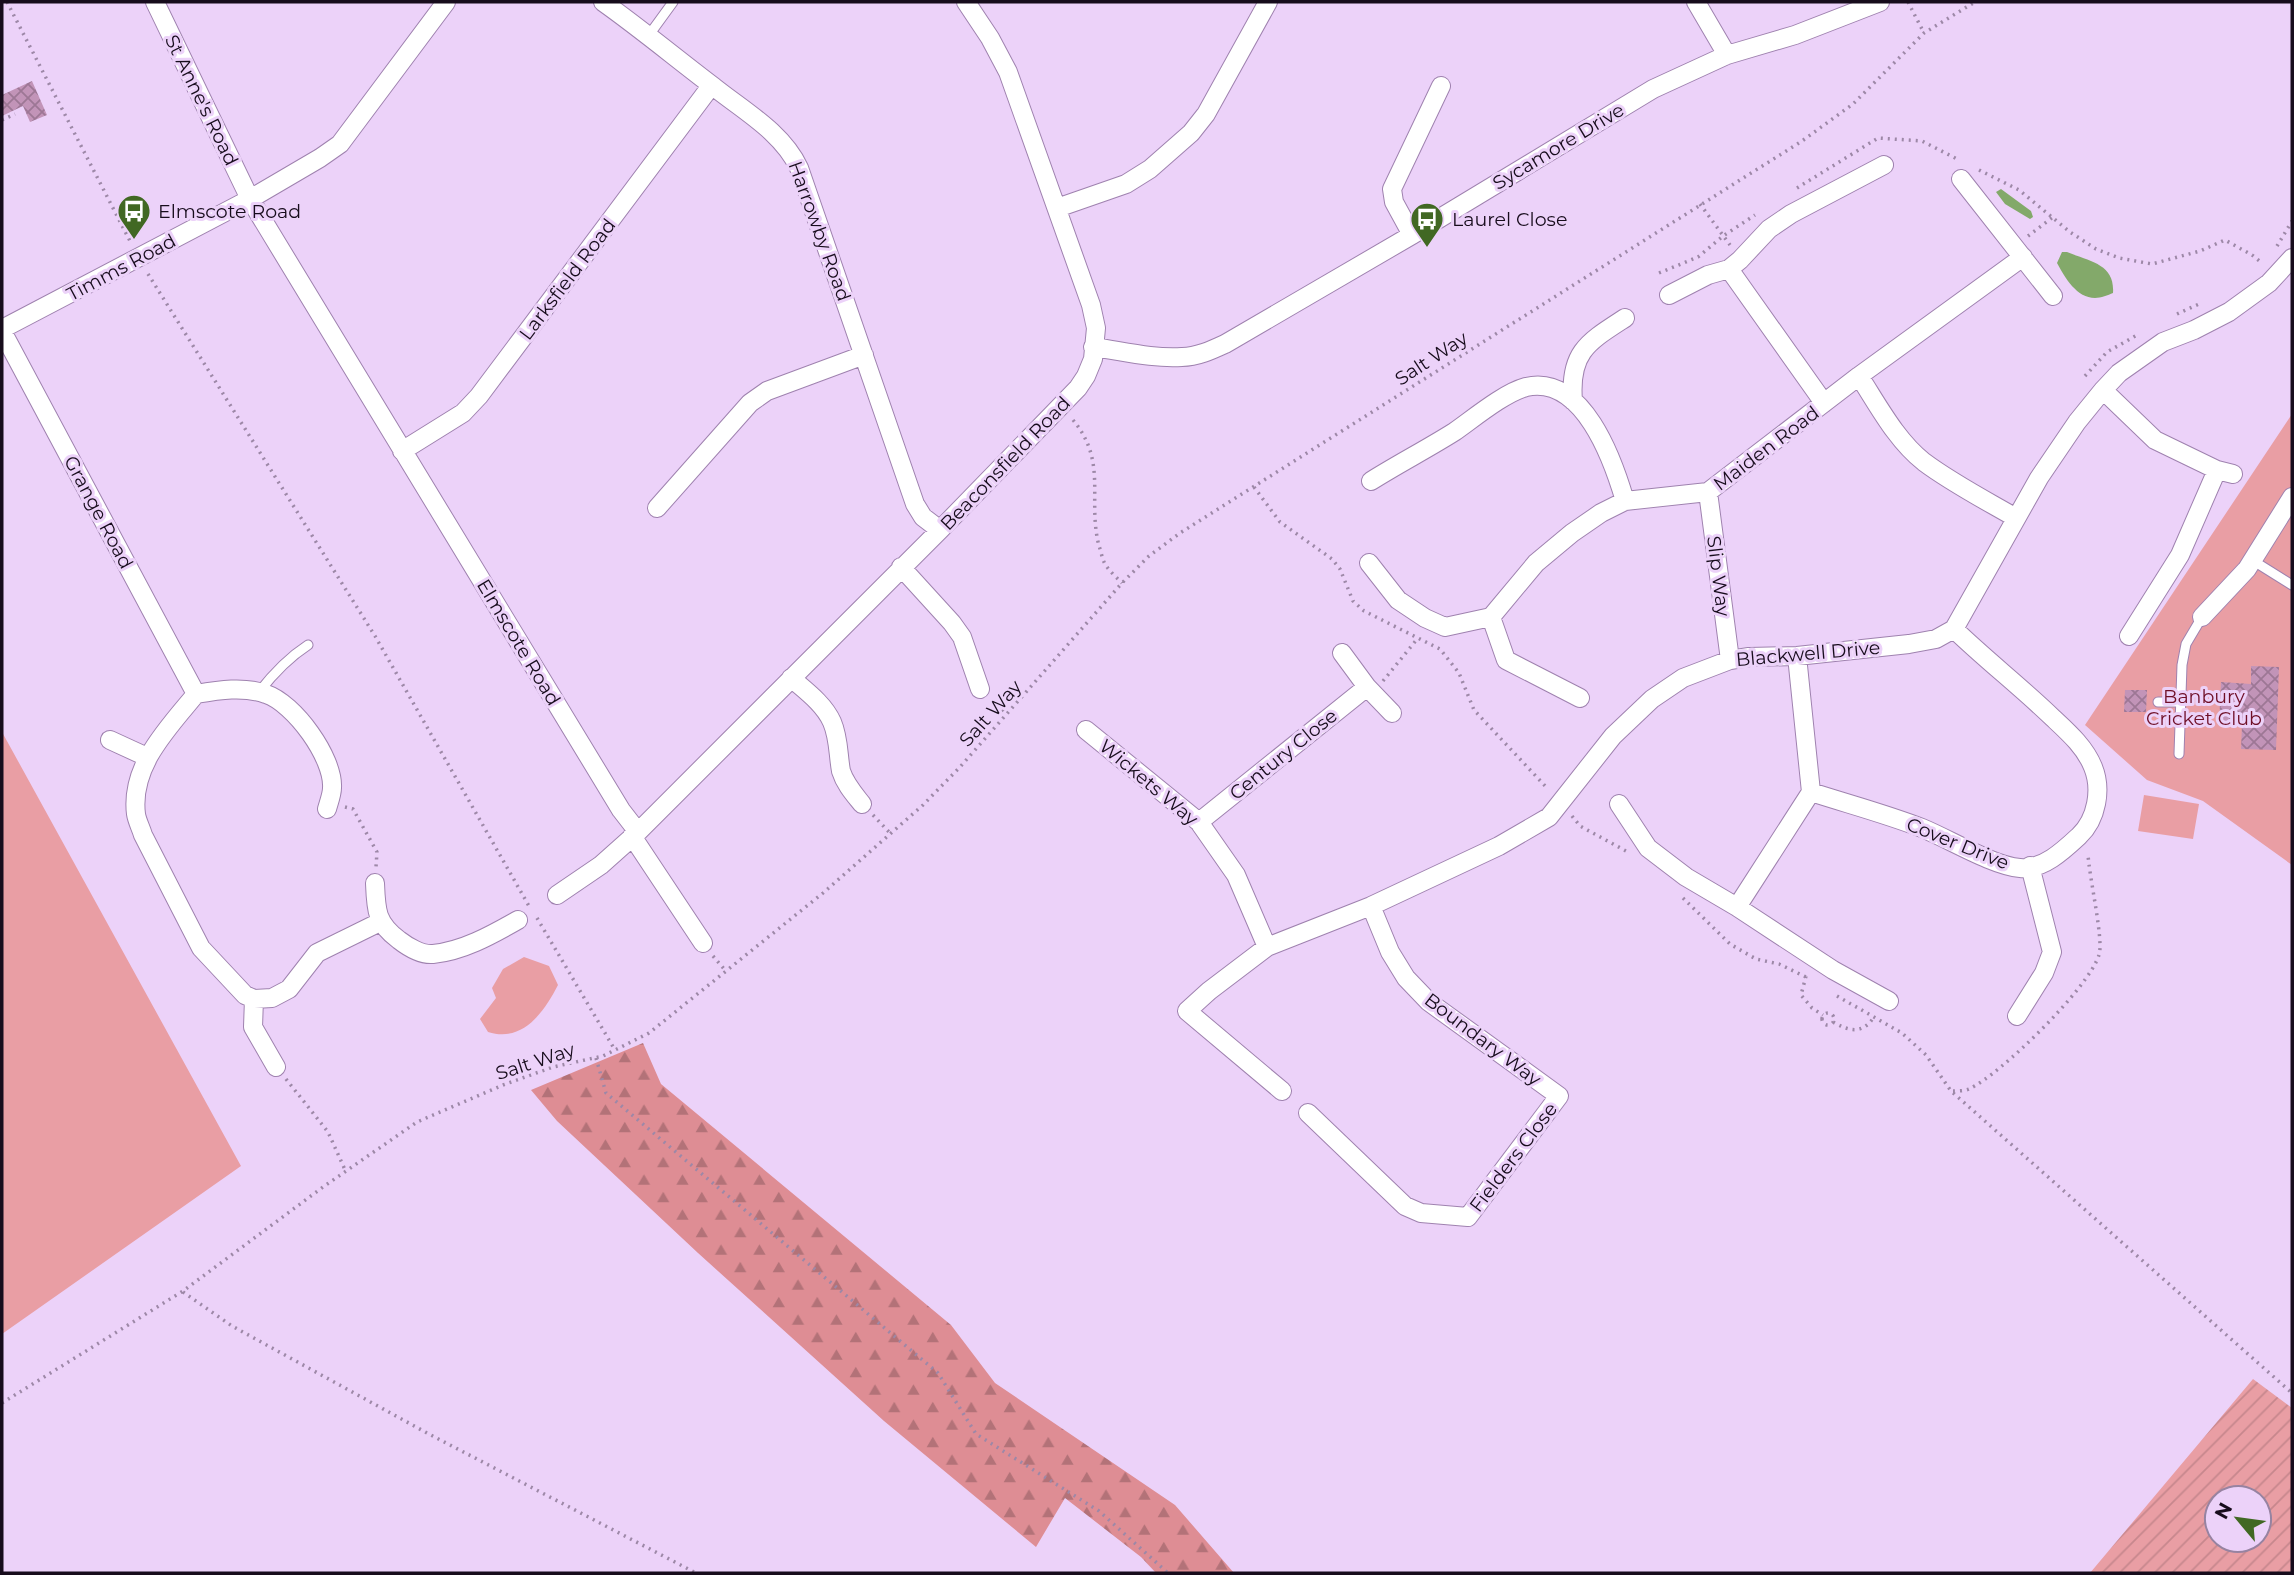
<svg xmlns="http://www.w3.org/2000/svg" width="2294" height="1575" viewBox="0 0 2294 1575" font-family="Montserrat,sans-serif">
	<defs>
		<pattern id="forest-firs" width="22" height="20" patternUnits="userSpaceOnUse" patternTransform="scale(1.75)"><rect width="22" height="20" fill="#de8d94"/><path d="M5 1l3.5 6h-7zM16 11l3.5 6h-7z" fill="#b37278"/></pattern>
		<pattern id="garden-furrows" width="10" height="10" patternUnits="userSpaceOnUse" patternTransform="scale(1.75)"><rect width="10" height="10" fill="#e99ea4"/><path d="M-1 1l2-2M0 10L10 0M9 11l2-2" fill="none" stroke="#c7878d"/></pattern>
		<pattern id="building-cross-hatch" width="8" height="8" patternUnits="userSpaceOnUse" patternTransform="scale(1.75)"><rect width="8" height="8" fill="#c294b8"/><path d="M0 0l8 8M0 8l8-8" fill="none" stroke="#9d7795"/></pattern>
	</defs>
	<rect width="100%" height="100%" fill="#ecd2f9"/>
	<path fill="url(#forest-firs)" d="M643,1043l18,41 290,241 44,58 180,122 59,68h-78l-15,-16 -76,-59 -29,49 -152,-126 -186,-168 -141,-132 -26,-31z"/>
	<path fill="#e99ea4" d="M2292,414v451l-89,-64 -56,-21 -62,-55z
		M2,732l239,434 -239,168z
		M2144,795l55,9 -6,35 -55,-8z
		M524,957l25,9 9,19c-14,27 -35,58 -70,47l-8,-13 16,-21 -4,-10 11,-19z"/>
	<path fill="url(#garden-furrows)" fill-rule="evenodd" d="M2253,1379l39,29v165h-202zM2217,1498h42v42h-42z"/>
	<path fill="#83a96a" d="M2001,189l30,22 2,6 -3,2 -25,-15 -9,-12z
		M2062,252h5c24,10 48,12 46,41 -5,2 -12,5 -18,5 -18,0 -30,-20 -38,-35z"/>
	<path fill="url(#building-cross-hatch)" d="M32,81l15,34 -17,7 -7,-16 -21,10v-21z
		M2251,666l28,1 -3,83 -35,-1 1,-24 -23,-1 2,-42 30,2z
		M2125,690h22l-1,22h-22z"/>
	<g fill="none" stroke-linecap="round" stroke-linejoin="round">
		<defs>
			<path id="lane" d="M649,35l24,-33
				M2252,560l40,25
				M259,692c14,-18 29,-34 49,-47
				M2158,702h23
				M2179,754l3,-89 4,-21 16,-27"/>
			<path id="street" d="M155,2l95,197 371,611 17,22
				M603,2c38,27 74,57 111,85 30,24 68,45 85,81l116,336 8,13 17,13
				M1696,2l31,53
				M1961,179l92,117
				M1057,208l69,-24 24,-15 41,-36 15,-19 62,-112
				M1412,235l-18,-33 -2,-13 49,-103
				M1729,269l95,134
				M1669,295l39,-20 21,-6 11,-9 29,-31 22,-15 93,-49
				M2,329l248,-130 70,-41 20,-14 106,-142
				M2,331l194,363
				M1093,347c29,4 60,12 89,10 15,0 30,-7 43,-13l187,-109 241,-146 74,-34 68,-20 85,-33
				M1859,376c19,29 37,64 65,86 28,21 61,38 92,56
				M2103,390l52,50 62,30 16,4
				M1573,401c-4,-49 15,-59 52,-83
				M402,451l61,-38 16,-17 232,-310
				M1371,481c27,-17 56,-32 83,-49 20,-14 50,-39 72,-45 57,-13 87,73 99,114
				M1708,492l22,168
				M657,508l93,-105 17,-12 97,-36
				M1369,563l29,37 27,18 20,9 46,-10 45,-54 36,-30 29,-20 24,-12 83,-9 151,-116 164,-119
				M901,567l51,56 10,14 18,52
				M1491,617l15,43 74,38
				M2202,617l45,-48 45,-72
				M2129,636l51,-81 37,-85
				M1342,653l25,34 25,26
				M791,678c15,13 33,26 41,44 7,16 6,33 9,49 4,13 13,23 21,33
				M1086,730l113,92 37,53 31,72
				M110,740l37,17
				M1811,792c37,12 75,22 111,36 27,11 71,38 98,40 23,2 44,-18 59,-32 18,-17 23,-47 14,-69 -8,-20 -25,-35 -40,-49 -32,-31 -67,-58 -99,-89
				M1619,804l29,44 38,29 51,30 74,-115 -14,-136
				M327,809c2,-7 5,-15 5,-21 2,-30 -38,-85 -66,-94 -22,-8 -47,-4 -70,0 -28,34 -66,72 -60,120 1,7 5,14 7,21l58,113 44,47 9,4 18,-1 17,-9 28,-36 63,-31
				M1199,822l168,-135
				M632,836l71,107
				M375,883c1,27 1,40 24,57 9,7 23,15 34,14 31,-3 60,-20 85,-34
				M557,895l44,-30 37,-33 302,-302 138,-142 8,-12 7,-17 3,-31 -5,-23 -83,-233 -18,-34 -24,-36
				M1737,907l96,63 56,31
				M254,999l-1,28 23,40
				M2017,1016l27,-43 8,-21 -22,-86
				M1282,1091l-95,-80 22,-20 58,-44 104,-41 128,-60 50,-29 64,-81 39,-37 31,-21 47,-18 19,-3 48,-1 112,-12 27,-5 18,-10 85,-151 38,-56 26,-32 16,-17 44,-31 31,-12 35,-18 40,-29 23,-25
				M1308,1113l97,93 16,7 47,4 91,-121 -130,-94 -23,-24 -16,-26 -19,-46"/>
		</defs>
		<use href="#lane" stroke="#9f82af" stroke-width="11"/>
		<use href="#street" stroke="#9f82af" stroke-width="20"/>
		<path stroke="#9d88a7" stroke-width="3.5" stroke-dasharray="2 5" stroke-linecap="butt" d="M7,2l124,241
			M1908,2l16,31
			M2,120l13,-6
			M1979,170l40,20 51,42 26,17 23,9 33,6 48,-13 25,-11 27,15 10,8
			M1797,188l81,-50 44,3 37,19
			M1700,204l30,41
			M2028,236l25,-19
			M2277,246l15,-25
			M1659,273l39,-16 25,-21 32,-21
			M148,274l227,362 154,270
			M2177,314l22,-10
			M2085,376l22,-24 32,-18
			M1073,420c35,42 14,79 26,126 2,5 3,12 5,16 4,8 12,15 18,21
			M1254,487l26,35 52,37 8,10 13,32 11,10 76,38 19,24 15,37 74,79
			M1383,681l35,-43
			M992,700l15,14
			M345,807l8,2 24,43 -1,15
			M873,815l16,17
			M1572,816l8,10 46,25
			M1683,898l47,46 26,15 23,5 27,13
			M537,918l78,132
			M713,956l12,14
			M1806,976l-5,19 11,13 11,7
			M1837,996l65,37 24,22 25,36 341,302
			M1822 1019a6 6 0 1 1 12 0a6 6 0 1 1-12 0Z
			M1833,1022c16,9 29,13 41,-5
			M596,1058l10,35 332,280 38,61 123,77 69,62
			M286,1079l42,53 18,40
			M1953,1091c5,0 11,0 16,-2 32,-15 119,-100 130,-134 5,-14 -10,-79 -11,-101
			M183,1292l49,34 195,107 269,140
			M2,1403l181,-112 140,-104 94,-65 86,-37 50,-18 50,-11 46,-23 174,-140 100,-88 37,-38 162,-184 27,-27 31,-23 622,-392 51,-37 71,-71 51,-31"/>
		<use href="#lane" stroke="#fff" stroke-width="9"/>
		<use href="#street" stroke="#fff" stroke-width="18"/>
	</g>
	<defs>
		<symbol id="bus-pin" viewBox="-11 -11 22 30"><path d="M0 17L-7.5 6A9.5 9.5 0 1 1 7.5 6Z" fill="#416823" stroke="#ecd2f9"/><path d="M-5-6H5V4H4V6H2V4H-2V6H-4V4H-5ZM-3.5-4V0h7V-4ZM-3.5 1.2v1.5H-2V1.2ZM2 1.2v1.5H3.5V1.2Z" fill="#fff"/></symbol>
	</defs>
	<g fill-rule="evenodd">
		<use href="#bus-pin" x="115" y="192" width="38" height="52"/>
		<use href="#bus-pin" x="1408" y="200" width="38" height="52"/>
	</g>
	<g text-anchor="middle" stroke-width="6" stroke-linejoin="round" paint-order="stroke">
		<g font-size="19" fill="#170c1c" stroke="#ecd2f9">
			<text transform="translate(202 100) rotate(64)" y="7">St Anne's Road</text>
			<text transform="translate(1558 146) rotate(-31)" y="7">Sycamore Drive</text>
			<text transform="translate(820 231) rotate(70)" y="7">Harrowby Road</text>
			<text transform="translate(121 267) rotate(-28)" y="7">Timms Road</text>
			<text transform="translate(567 279) rotate(-53)" y="7">Larksfield Road</text>
			<text transform="translate(1431 358) rotate(-33)" y="7">Salt Way</text>
			<text transform="translate(1766 448) rotate(-37)" y="7">Maiden Road</text>
			<text transform="translate(1005 463) rotate(-46)" y="7">Beaconsfield Road</text>
			<text transform="translate(99 512) rotate(62)" y="7">Grange Road</text>
			<text transform="translate(1719 576) rotate(83)" y="7">Slip Way</text>
			<text transform="translate(519 642) rotate(59)" y="7">Elmscote Road</text>
			<text transform="translate(1808 653) rotate(-5)" y="7">Blackwell Drive</text>
			<text transform="translate(990 713) rotate(-48)" y="7">Salt Way</text>
			<text transform="translate(1283 754) rotate(-39)" y="7">Century Close</text>
			<text transform="translate(1149 782) rotate(40)" y="7">Wickets Way</text>
			<text transform="translate(1958 843) rotate(22)" y="7">Cover Drive</text>
			<text transform="translate(1483 1039) rotate(37)" y="7">Boundary Way</text>
			<text transform="translate(535 1061) rotate(-18)" y="7">Salt Way</text>
			<text transform="translate(1513 1157) rotate(-53)" y="7">Fielders Close</text>
		</g>
		<g font-size="19" fill="#170c1c" stroke="#ecd2f9" text-anchor="start">
			<text x="158" y="218">Elmscote Road</text>
			<text x="1452" y="226">Laurel Close</text>
		</g>
		<g font-size="19" fill="#6f0f27" stroke="#ecd2f9">
			<text x="2204" y="703">Banbury<tspan x="2204" dy="22">Cricket Club</tspan></text>
		</g>
	</g>
	<rect width="2294" height="1575" fill="none" stroke="#170c1c" stroke-width="7"/>
	<g transform="translate(2238 1519) rotate(299)"><circle r="33" fill="#ecd2f9" stroke="#9783a1" stroke-width="2"/>
	<path d="M0-5L12 26L0 18L-12 26Z" fill="#416823"/>
	<text y="-10" font-size="19" font-weight="bold" text-anchor="middle" fill="#170c1c">N</text>
	</g>
</svg>
